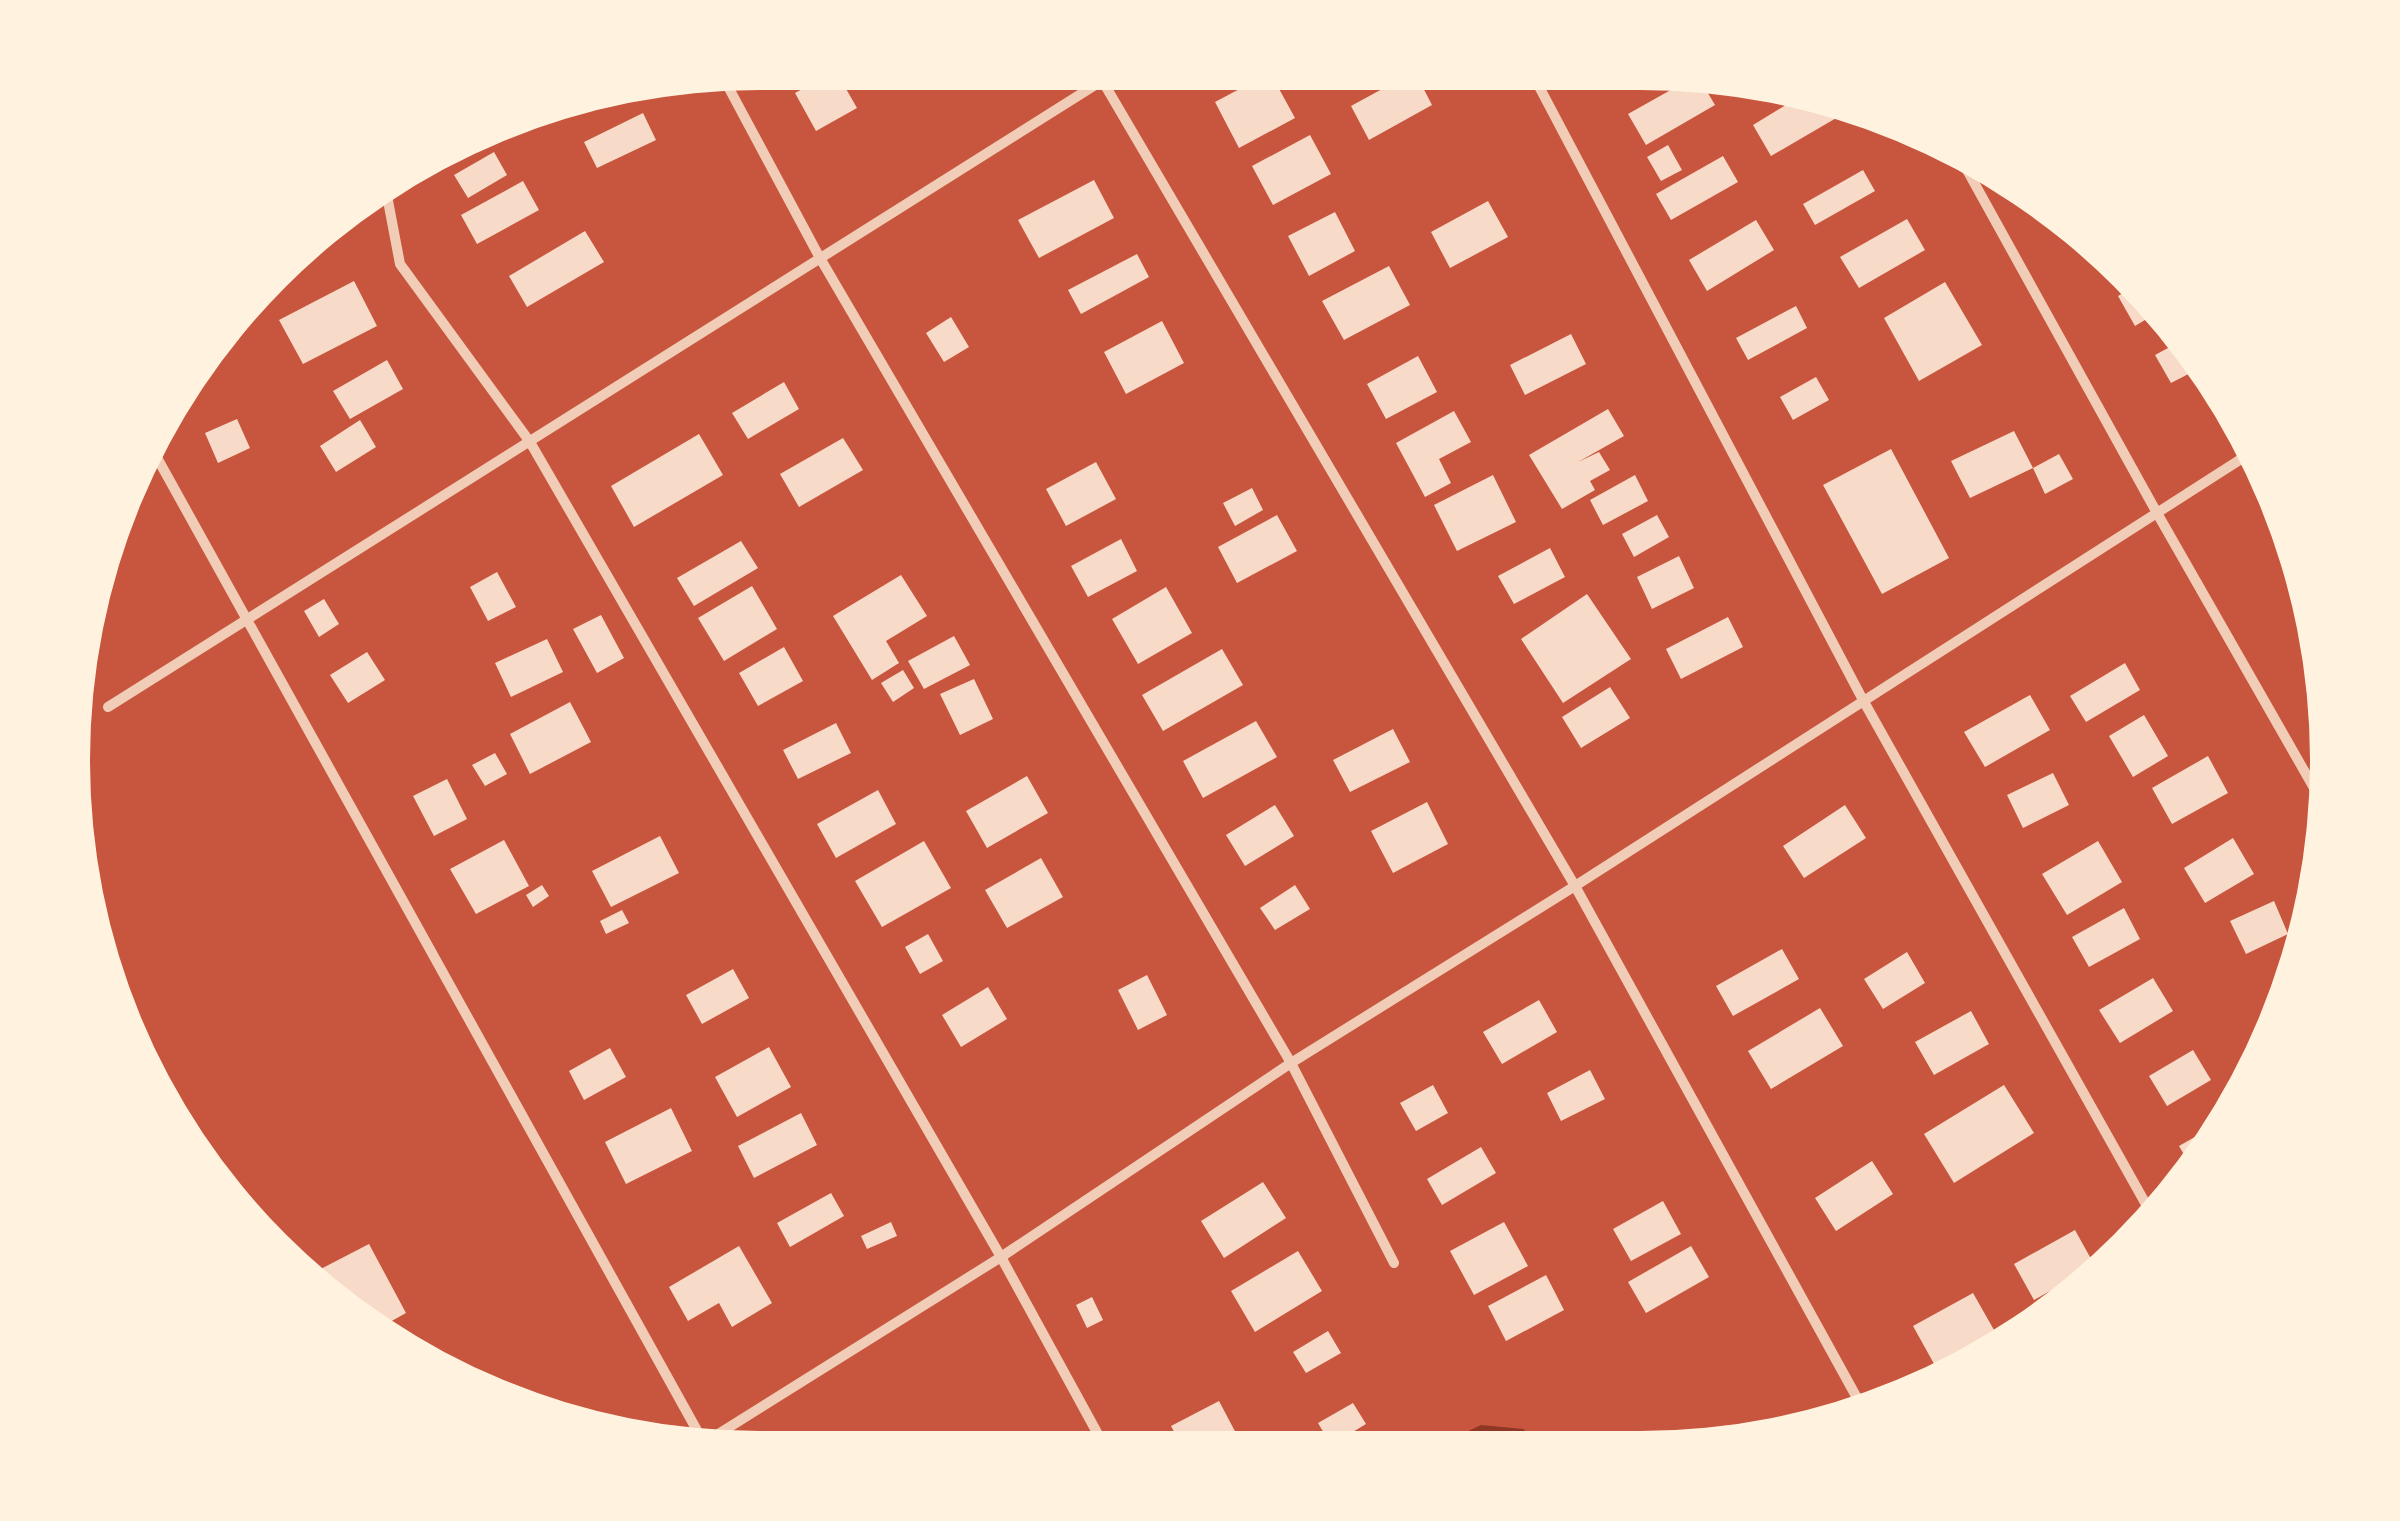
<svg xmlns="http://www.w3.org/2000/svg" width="2400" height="1521" viewBox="0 0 2400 1521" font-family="Georgia,serif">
	<rect width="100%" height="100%" fill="#c8553d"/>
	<path fill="#8f3625" d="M1481,1425l42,4 21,17h-107z"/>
	<path fill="#f7dbc8" d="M831,73h6l20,35 -41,23 -21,-38z
		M1264,76h8l23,42 -56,30 -24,-46z
		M1406,76h11l15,29 -63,35 -18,-34z
		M1692,78h7l16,27 -69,40 -18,-31z
		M1799,97l32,9 7,11 -67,39 -18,-31z
		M643,113l13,27 -59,28 -13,-26z
		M1310,135l21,39 -58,31 -21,-39z
		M1668,145l14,25 -21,11 -14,-24z
		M494,152l13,23 -39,23 -14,-23z
		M1723,156l15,26 -67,38 -15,-26z
		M1863,170l12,21 -60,34 -12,-21z
		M1094,180l20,38 -75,40 -21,-38z
		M523,181l16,29 -62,34 -16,-29z
		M1488,201l20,36 -58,31 -19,-36z
		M1335,212l20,39 -46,25 -21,-40z
		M1907,219l18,31 -66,38 -19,-31z
		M1756,220l18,30 -67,41 -18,-31z
		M585,231l19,31 -77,45 -18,-31z
		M1137,254l12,23 -68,37 -13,-24z
		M1389,266l21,39 -66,35 -22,-39z
		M354,281l23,45 -74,38 -24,-44z
		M1945,282l37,63 -63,36 -35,-63z
		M2135,286l25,25 -25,15 -17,-30z
		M1796,306l11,22 -59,32 -12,-22z
		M951,317l18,30 -25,15 -18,-29z
		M1162,321l22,42 -58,31 -22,-42z
		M1571,334l15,30 -61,31 -15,-30z
		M2181,341l19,27 -29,15 -16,-28z
		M1418,356l19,36 -51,27 -19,-35z
		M387,360l16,29 -53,30 -17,-28z
		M1816,377l13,23 -36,20 -13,-23z
		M784,382l15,27 -51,30 -16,-26z
		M1608,409l16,27 -46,26 21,-10 11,18 -20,11 5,9 -33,19 -33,-54z
		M1454,411l17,31 -32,17 12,24 -26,14 -29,-54z
		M237,419l13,29 -32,15 -13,-30z
		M360,420l16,27 -40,25 -16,-26z
		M2014,431l19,37 -63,30 -19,-37z
		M699,434l24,41 -89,52 -23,-41z
		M843,438l20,32 -64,37 -19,-33z
		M1891,449l58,109 -67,36 -59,-109z
		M2059,454l14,25 -28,15 -12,-26z
		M1096,462l20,37 -50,27 -20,-37z
		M1493,475l23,47 -59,29 -23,-46z
		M1635,475l13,26 -45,24 -13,-25z
		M1252,488l11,22 -28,16 -12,-23z
		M1277,515l20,36 -60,32 -19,-36z
		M1657,515l12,22 -35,20 -12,-23z
		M1121,539l16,32 -49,26 -17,-31z
		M741,541l17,27 -64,38 -17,-28z
		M1550,548l15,29 -51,27 -16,-28z
		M1679,556l15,32 -42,21 -15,-32z
		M497,572l19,35 -28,14 -18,-34z
		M901,575l26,41 -41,25 13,22 -27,17 -39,-64z
		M752,586l25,43 -53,32 -26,-43z
		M1166,587l26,46 -54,31 -26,-45z
		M1587,594l44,65 -68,44 -42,-64z
		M324,599l15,25 -20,13 -15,-26z
		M601,615l23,43 -27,15 -24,-44z
		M1728,617l15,30 -62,32 -15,-30z
		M954,636l16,29 -46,24 -16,-28z
		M547,639l16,33 -52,25 -16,-34z
		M784,647l19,34 -45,25 -19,-33z
		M1222,649l21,36 -80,46 -21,-36z
		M367,652l18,28 -37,23 -18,-28z
		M2125,663l15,27 -54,32 -16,-26z
		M903,670l11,18 -21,14 -12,-19z
		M974,679l19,40 -33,16 -20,-41z
		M1610,687l20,31 -49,30 -19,-31z
		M2030,695l20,35 -65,37 -21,-35z
		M570,702l21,40 -61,32 -20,-40z
		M2144,715l24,41 -35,21 -24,-41z
		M1256,721l21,36 -74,41 -20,-37z
		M836,723l15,30 -53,26 -15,-29z
		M1393,729l17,33 -60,30 -17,-32z
		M495,753l12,21 -22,12 -13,-21z
		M2208,756l20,37 -56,31 -20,-36z
		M2053,773l16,32 -46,23 -16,-33z
		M1027,776l21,37 -61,35 -21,-37z
		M447,779l20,40 -33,17 -21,-40z
		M878,790l18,34 -60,34 -19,-34z
		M1427,802l21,42 -55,29 -22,-42z
		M1275,805l19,31 -49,30 -19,-31z
		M1845,805l21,33 -62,40 -21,-32z
		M660,836l19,37 -68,34 -19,-36z
		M2233,838l21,36 -49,29 -21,-35z
		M504,840l25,46 -53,28 -26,-45z
		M924,841l27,47 -69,39 -27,-46z
		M2098,841l24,41 -55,33 -25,-41z
		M1041,858l22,39 -56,31 -22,-38z
		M542,885l7,11 -16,11 -7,-12z
		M1295,885l15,24 -35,21 -15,-22z
		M2274,901l14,33 -42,20 -16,-33z
		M2124,908l16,31 -51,28 -17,-30z
		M622,910l7,13 -23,11 -6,-13z
		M928,934l15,27 -23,13 -15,-27z
		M1782,949l17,30 -66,37 -17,-30z
		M1907,952l18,31 -42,26 -19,-30z
		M733,969l16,29 -47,26 -16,-29z
		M1147,975l20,40 -29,15 -20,-40z
		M2153,978l20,33 -53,32 -21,-33z
		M988,987l19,32 -46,28 -19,-32z
		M1539,1000l18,32 -55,32 -19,-32z
		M1820,1008l23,38 -72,43 -23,-38z
		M1971,1011l18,33 -55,31 -19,-33z
		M769,1047l22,40 -54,30 -22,-40z
		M610,1048l16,29 -42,23 -15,-29z
		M2193,1050l18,30 -44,26 -18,-30z
		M1590,1070l15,29 -44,22 -14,-28z
		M1433,1085l15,28 -32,18 -16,-28z
		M2004,1085l30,48 -80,50 -30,-49z
		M671,1108l21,43 -66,33 -21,-42z
		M801,1113l16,32 -63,33 -16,-32z
		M2221,1122l-11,18 -18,28 -13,-22z
		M1481,1147l15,26 -54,32 -15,-26z
		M1872,1161l21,33 -57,37 -21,-33z
		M1263,1182l23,36 -62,40 -23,-37z
		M831,1193l13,23 -54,31 -13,-24z
		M1663,1201l18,33 -50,27 -18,-32z
		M891,1222l6,14 -30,13 -6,-13z
		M1504,1222l24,44 -54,29 -24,-44z
		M2075,1230l20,36 -61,34 -20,-36z
		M369,1244l37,69 -27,15 -38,-22 -30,-32z
		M739,1246l33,57 -40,24 -13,-24 -31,18 -19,-34z
		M1691,1246l18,31 -63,36 -18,-31z
		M1298,1251l24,40 -67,41 -24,-41z
		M1546,1275l18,35 -58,31 -18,-35z
		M1973,1293l25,44 -60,34 -25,-45z
		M1092,1297l11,23 -16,8 -11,-23z
		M1328,1331l13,22 -35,20 -13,-21z
		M1219,1401l19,36 -15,8h-42l-10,-19z
		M1353,1403l13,21 -35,21 -13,-22z"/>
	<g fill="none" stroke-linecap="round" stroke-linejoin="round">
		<path stroke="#f1ccb7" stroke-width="10" d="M1099,75l476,811 287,521
			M1534,77l329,623 289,515
			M724,79l96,179 471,805 103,200
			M1961,159l196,354 169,296
			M385,185l15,79 130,178 471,815 99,181
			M155,454l549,989 297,-186 290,-194 284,-177 677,-434
			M108,707l1003,-632"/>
	</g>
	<path d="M0 0H2400V1521H0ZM760 90H1640A670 670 0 0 1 2310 760V761A670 670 0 0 1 1640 1431H760A670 670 0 0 1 90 761V760A670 670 0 0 1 760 90Z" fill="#fff3e0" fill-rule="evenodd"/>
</svg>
